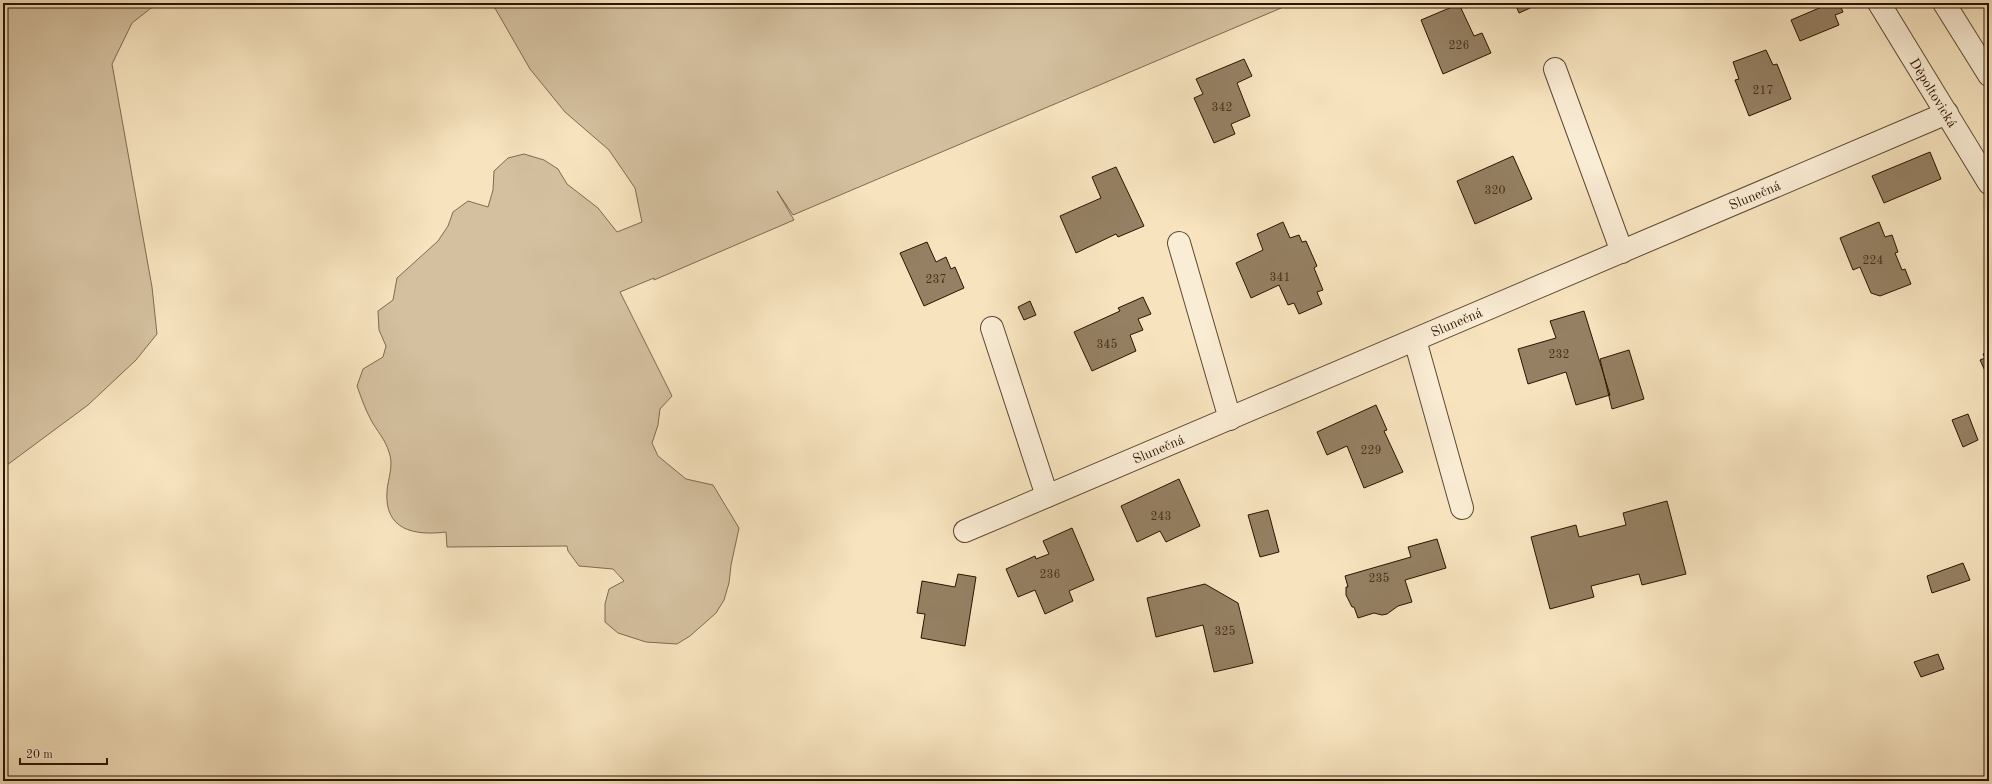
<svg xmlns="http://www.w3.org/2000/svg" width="1992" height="784" viewBox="0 0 1992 784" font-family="'Old Standard TT',serif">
	<rect width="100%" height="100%" fill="#f7e4bf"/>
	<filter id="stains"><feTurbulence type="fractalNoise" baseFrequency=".005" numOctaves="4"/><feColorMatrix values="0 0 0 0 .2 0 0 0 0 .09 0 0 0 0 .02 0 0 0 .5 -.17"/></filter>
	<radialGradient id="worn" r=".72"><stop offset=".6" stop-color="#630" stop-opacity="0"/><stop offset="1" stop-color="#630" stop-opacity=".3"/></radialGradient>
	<path fill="#d4c09f" stroke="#806a50" d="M3,3h158l-10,5 -19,15 -20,41 40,223 5,47 -21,26 -48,45 -85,63z
		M492,3h801l-500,212 -16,-24 17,29 -140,60v-2l-34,14 52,104 -12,13 -2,16 -6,18 6,13 28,23 27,6 26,43 -8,37 -2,18 -5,17 -8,13 -26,23 -13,8 -31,-2 -28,-9 -13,-11v-18l4,-15 15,-8 -11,-12 -34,-3 -11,-15 -1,-5 -120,1 -1,-15c-32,4 -62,-2 -59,-41 1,-13 7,-25 2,-39 -4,-13 -12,-21 -18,-32 -6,-11 -10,-23 -14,-34l6,-17 20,-12 3,-11 -7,-16 -1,-19 15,-11 4,-22 41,-37 10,-15 5,-14 15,-11 20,6 5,-17 1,-19 14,-13 16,-4 20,6 14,9 9,15 31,24 19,24 25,-10 -7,-34 -26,-38 -44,-38 -35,-43z"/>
	<path fill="#958063" stroke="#2b1300" d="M1515,3h22v2l-18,8z
		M1831,3h8l4,9 -8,3 4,10 -39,16 -9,-21z
		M1459,4l15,32 8,-3 9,20 -48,21 -22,-54z
		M1766,50l7,15 4,-1 14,35 -42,17 -14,-36 4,-1 -6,-17z
		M1244,59l8,17 -15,7 13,33 -19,8 4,10 -21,9 -20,-45 9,-4 -7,-15z
		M1930,152l11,27 -57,24 -12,-27z
		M1513,156l19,43 -57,25 -18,-43z
		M1116,167l28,59 -26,11 -2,-3 -40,19 -16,-37 41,-18 -9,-21z
		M1283,222l7,16 9,-3 3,7 4,-1 11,25 -3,2 9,22 -6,2 5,12 -23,10 -5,-11 -6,2 -9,-20 -28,13 -15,-35 27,-13 -6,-16z
		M1879,222l6,15 7,-2 6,17 -3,1 7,17 3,-1 6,15 -31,12 -9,-3 -11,-26 -7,3 -13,-32z
		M927,242l9,20 10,-5 5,12 4,-2 9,21 -40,18 -24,-53z
		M1143,297l8,17 -13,5 5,11 -13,5 6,16 -44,20 -18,-39 46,-21 -2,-3z
		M1030,301l6,14 -12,5 -6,-13z
		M1584,311l26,84 -34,10 -10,-33 -38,12 -10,-35 38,-11 -6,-17z
		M1629,350l15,49 -32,10 -12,-50z
		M1989,351v20l-3,2 -6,-13 5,-2 -2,-4z
		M1376,405l11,25 -3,1 19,41 -39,16 -17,-42 -20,9 -10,-23z
		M1968,414l10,26 -15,7 -11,-27z
		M1179,479l21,47 -34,16 -6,-11 -23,11 -16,-36z
		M1667,501l19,73 -44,11 -3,-11 -48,12 3,11 -44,12 -19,-72 45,-12 3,12 47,-12 -3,-12z
		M1268,510l11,42 -19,5 -12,-42z
		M1072,528l22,52 -25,11 4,10 -28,13 -10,-24 -17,7 -12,-28 29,-13 1,3 13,-5 -6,-13z
		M1437,539l9,29 -41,12 7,22 -14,4 -11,8 -5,1 -8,-2 -16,5 -4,-11h-2l-6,-12v-8h2l-3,-11 66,-19 -3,-10z
		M1963,563l7,17 -38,13 -5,-17z
		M958,574l18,3 -11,69 -44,-8 4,-24 -8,-1 5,-32 33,6z
		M1205,584l33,19 15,60 -39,9 -11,-47 -47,12 -9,-39z
		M1938,654l6,15 -23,8 -7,-15z"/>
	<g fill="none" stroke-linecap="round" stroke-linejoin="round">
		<defs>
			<g id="minor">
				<path id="s1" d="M1879,3l110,180"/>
				<path d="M1944,3l45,72"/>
				<path d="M1555,69l67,183"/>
				<path d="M1179,243l51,176"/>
				<path d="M992,328l55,168"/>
				<path d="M1415,340l47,168"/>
				<path id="s2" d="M965,531l982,-418"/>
			</g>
		</defs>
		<use href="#minor" stroke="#5e4730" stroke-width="24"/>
		<use href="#minor" stroke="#faedd5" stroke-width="22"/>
	</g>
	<g text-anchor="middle" stroke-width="3" stroke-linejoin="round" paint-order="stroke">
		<g font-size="12" fill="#462e19">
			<text x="1459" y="49">226</text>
			<text x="1763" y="94">217</text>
			<text x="1222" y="111">342</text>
			<text x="1495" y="194">320</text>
			<text x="1873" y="264">224</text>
			<text x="1280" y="281">341</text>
			<text x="936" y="283">237</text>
			<text x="1107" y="348">345</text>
			<text x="1559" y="358">232</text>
			<text x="1371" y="454">229</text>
			<text x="1161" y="520">243</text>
			<text x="1050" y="578">236</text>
			<text x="1379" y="582">235</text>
			<text x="1225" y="635">325</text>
		</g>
		<g font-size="14" fill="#2b1300" stroke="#faedd5">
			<text dy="5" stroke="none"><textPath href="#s1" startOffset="105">Děpoltovická</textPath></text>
			<text dy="5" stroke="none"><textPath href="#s2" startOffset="858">Slunečná</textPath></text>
			<text dy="5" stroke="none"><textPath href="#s2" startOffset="534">Slunečná</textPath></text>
			<text dy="5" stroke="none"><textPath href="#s2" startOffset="210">Slunečná</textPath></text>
		</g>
	</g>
	<rect width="1992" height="784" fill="none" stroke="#f7e4bf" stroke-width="16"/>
	<rect x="4" y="4" width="1984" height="776" fill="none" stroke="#2b1300" stroke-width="2"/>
	<rect x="8" y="8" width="1976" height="768" fill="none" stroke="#2b1300"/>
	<path d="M20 758v6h87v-6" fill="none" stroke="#2b1300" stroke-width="2"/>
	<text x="26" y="758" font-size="12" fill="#2b1300" stroke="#faedd5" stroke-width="3" paint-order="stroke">20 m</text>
	<rect width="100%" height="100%" filter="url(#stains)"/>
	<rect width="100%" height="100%" fill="url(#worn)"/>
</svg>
